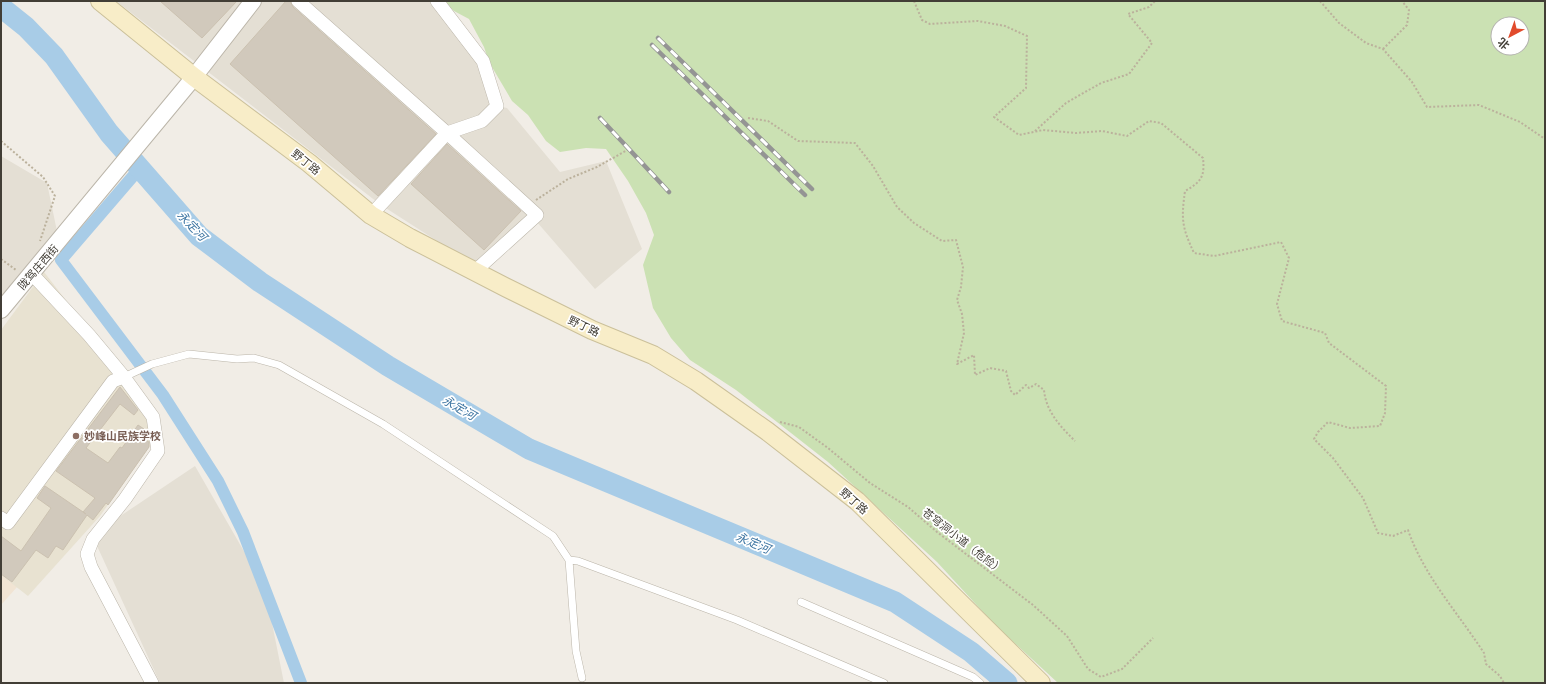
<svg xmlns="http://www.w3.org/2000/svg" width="1546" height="684" viewBox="0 0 1546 684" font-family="Lato,'Noto Sans SC',sans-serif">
	<rect width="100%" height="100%" fill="#f1ede6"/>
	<path fill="#e4dfd4" d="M116,1h321l46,60 14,45 10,2 53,64 46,-11 36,88 -47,40 -65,-75 -57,50 -92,-59z
		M1,156l46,27 12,58 -58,73z
		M195,466l70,122 19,95h-124l-68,-148z"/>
	<path fill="#f1e4d3" d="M1,575l16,12 -16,18z"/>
	<path fill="#e8e2d1" d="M44,272l96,124 10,37 1,11 -51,72 -72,80 -27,-21v-245z"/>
	<path fill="#cbe1b3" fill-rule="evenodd" d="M443,1h1102v682h-487l-63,-58 -58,-63 -109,-100 -92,-72 -46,-30 -19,-22 -18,-30 -10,-43 11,-30 -8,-22 -18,-32 -22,-32 -20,-1 -26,4 -14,-11 -18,-26 -16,-14 -23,-39 -5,-15 -15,-28 -15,-8zM1498,24h24v24h-24z"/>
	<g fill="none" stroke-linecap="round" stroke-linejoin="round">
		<path stroke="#a8cce7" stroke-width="12" d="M140,168l-79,92 102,135 55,86 25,51 58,151"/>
		<path stroke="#a8cce7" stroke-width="21" d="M1,7l25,20 28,29 55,77 90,103 61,46 128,84 141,83 366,153 76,50 36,31"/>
	</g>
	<path fill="#d1c9bc" stroke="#cbc1b0" d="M160,1h77l-35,37z
		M286,1h4l3,6 143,127 -58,62 -148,-132z
		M447,144l74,67 -37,39 -73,-66z
		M120,387l18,23 -4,5 -14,-11 -34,44 22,15 12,-16 2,1 16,-23 9,6 1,6 -3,3 4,2v5l-41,58 -2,-2 -13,17 -6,-5 -24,35 -7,-4 -8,12 -12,-8 -24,32 -11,-8v-38l20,15 30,-43 -14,-10 8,-12 41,28 -3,-2 12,-14 -39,-27z"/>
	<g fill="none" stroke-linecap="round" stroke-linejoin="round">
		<defs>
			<path id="service" d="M124,377l28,-13 37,-10 48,5 17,-1 25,7 104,59 170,112 16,24 7,91 6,27
				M569,560l9,1 159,59 147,63
				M801,602l172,75 7,6"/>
			<path id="minor" d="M298,1l149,132 -76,82
				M437,1l46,60 14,45 -15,15 -35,12 90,82 -63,57
				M31,273l58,62 35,42 29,40 5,34 -33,48 -32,40 -6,15 4,13 61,116
				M1,518l7,5 105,-142 11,-4"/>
			<path id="tertiary" d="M1,310l189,-228 63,-81"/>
			<path id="secondary" d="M100,1l94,76 115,86 62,52 39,23 97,50 85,42 61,25 43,26 71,50 90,70 184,182"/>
		</defs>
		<use href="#service" stroke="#bbb5a9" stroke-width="8"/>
		<use href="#minor" stroke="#bbb5a9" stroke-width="14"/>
		<use href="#tertiary" stroke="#bbb5a9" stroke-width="18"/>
		<use href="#secondary" stroke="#cbc09a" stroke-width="20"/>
		<path stroke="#bbb19c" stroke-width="2" stroke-dasharray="2 2" stroke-linecap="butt" d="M914,1l8,19 8,4 48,-3 27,5 22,10 -1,52 -32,29 25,18 24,-5 33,3 26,-2 25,5 22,-15 12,2 42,35c2,19 -2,24 -18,33 -4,29 -3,36 9,62l20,3 67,-14 8,16 -12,46 5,17 43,12 4,10 57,43 -1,27 -5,13 -30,2 -22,-6 -10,10 -4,7 19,19 30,40 15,35 15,3 15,-6c16,46 50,83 76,123l2,11 14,12 4,7
			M1320,1l19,22 27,20 17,6 29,33 15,25 52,-2 41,17 25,17
			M1383,49l24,-24 2,-15 -7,-9
			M748,118l20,3 30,20 57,2 18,23 24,41 17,16 28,18 14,-1 7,27 -2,20 -4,13 5,14 2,19 -7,31 17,-9 1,20 15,-7 16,3 5,20 4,4 11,-10 3,3 7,-4 8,6c2,22 17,37 31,51
			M1035,131l31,-28 35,-20 28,-9 23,-31 -24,-29 21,-7 6,-6
			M1,141l42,36 12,19 -15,45
			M536,200l32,-21 29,-12 32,-18
			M1,259l15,11
			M780,422l19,5 29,21 42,35 38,24 29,25 96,73 34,31 21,33 13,8 21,-8 31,-31"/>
		<use href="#service" stroke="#fff" stroke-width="7"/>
		<use href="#minor" stroke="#fff" stroke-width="13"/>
		<use href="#tertiary" stroke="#fff" stroke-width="16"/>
		<use href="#secondary" stroke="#f8edc8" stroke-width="18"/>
		<defs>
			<path id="rail" d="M658,38l154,151
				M652,45l153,150
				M600,118l69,74"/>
		</defs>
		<use href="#rail" stroke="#949494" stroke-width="4.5"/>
		<use href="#rail" stroke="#fff" stroke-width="3" stroke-dasharray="9" stroke-linecap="butt"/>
	</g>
	<circle fill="#8d6e63" stroke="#fff" stroke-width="1.5" cx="76" cy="436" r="4"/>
	<g text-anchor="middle" stroke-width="3.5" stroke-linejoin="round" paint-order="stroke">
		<g font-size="11" fill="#423e36" stroke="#fff">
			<text transform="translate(306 162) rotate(39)" y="4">野丁路</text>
			<text transform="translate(38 267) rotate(-49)" y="4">陇驾庄西街</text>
			<text transform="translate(584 326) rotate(25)" y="4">野丁路</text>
			<text transform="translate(854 501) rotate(41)" y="4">野丁路</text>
			<text transform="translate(963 541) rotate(38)" y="4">苍穹洞小道（危险）</text>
		</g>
		<g font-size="11" font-weight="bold" fill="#785e54" stroke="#fff" text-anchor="start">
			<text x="84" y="440">妙峰山民族学校</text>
		</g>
		<g font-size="12" font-style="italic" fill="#3c74a1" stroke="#fff">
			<text transform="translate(192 226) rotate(46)" y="4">永定河</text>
			<text transform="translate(459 408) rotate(30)" y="4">永定河</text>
			<text transform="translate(753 543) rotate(23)" y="4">永定河</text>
		</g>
	</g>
	<rect width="1546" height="684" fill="none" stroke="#423e36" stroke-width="4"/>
	<g transform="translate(1510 36) rotate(221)"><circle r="19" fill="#ffffff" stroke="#b3b2af"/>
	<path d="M0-3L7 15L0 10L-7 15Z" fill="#e14b2c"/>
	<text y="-6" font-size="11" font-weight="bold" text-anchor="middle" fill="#423e36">北</text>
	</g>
</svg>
